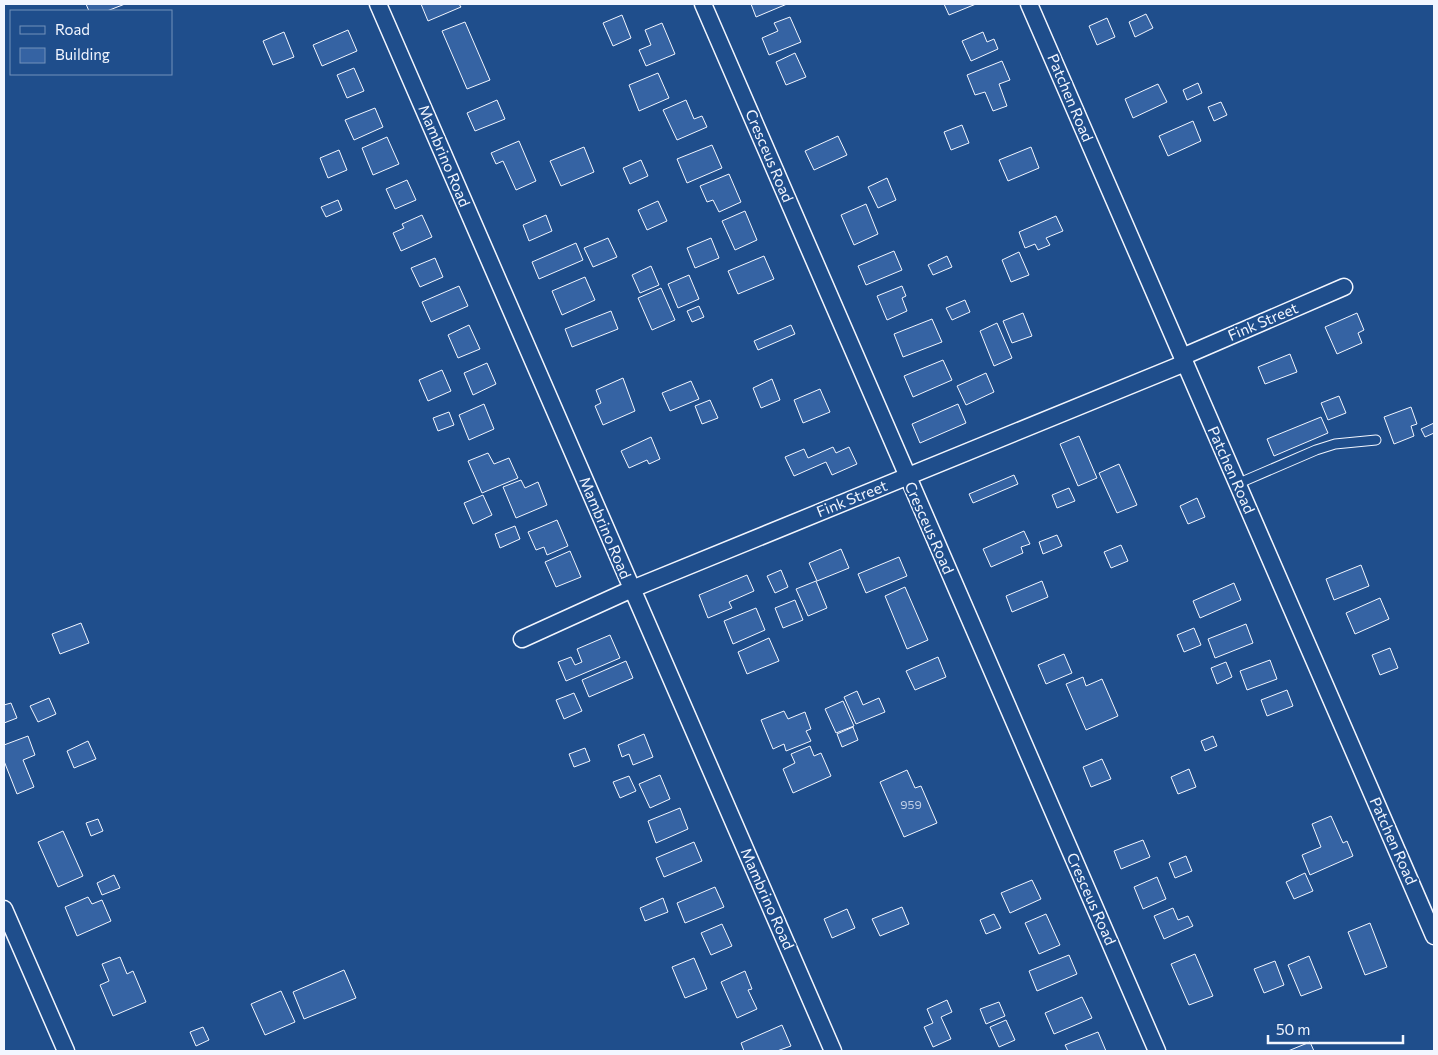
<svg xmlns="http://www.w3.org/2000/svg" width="1438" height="1055" viewBox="0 0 1438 1055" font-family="Commissioner,sans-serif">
	<rect width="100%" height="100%" fill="#1f4e8c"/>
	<path fill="#3563a3" stroke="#f2f6ff" d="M86,4h39l-18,7h-18z
		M421,4h38l2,3 -33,14z
		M751,4h36l-31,13z
		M944,4h32l-27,11z
		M1146,14l7,14 -18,9 -6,-15z
		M622,15l9,23 -18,8 -10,-23z
		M790,17l11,25 -32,13 -7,-17 16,-7 -4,-8z
		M1107,18l8,19 -18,8 -8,-19z
		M465,22l25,58 -23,9 -25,-58z
		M662,23l13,31 -29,12 -7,-16 12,-5 -6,-15z
		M348,30l9,21 -35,15 -9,-21z
		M284,32l10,25 -21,8 -10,-24z
		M983,32l4,10 7,-3 4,10 -27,12 -9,-20z
		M795,53l11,24 -20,8 -10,-23z
		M1002,61l8,19 -11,4 8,22 -14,5 -8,-19 -10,3 -8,-20z
		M354,68l10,23 -17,7 -10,-23z
		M658,73l11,25 -30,13 -10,-26z
		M1198,83l4,10 -15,7 -4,-10z
		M1158,84l9,18 -34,16 -8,-19z
		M497,100l8,19 -30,12 -8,-18z
		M686,100l8,19 8,-3 5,11 -30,13 -14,-30z
		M1221,102l6,13 -13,6 -6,-14z
		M375,108l8,19 -29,13 -9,-20z
		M1193,121l8,20 -33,15 -9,-20z
		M962,125l7,18 -18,7 -7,-18z
		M838,136l9,19 -33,15 -9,-19z
		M387,137l12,27 -26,11 -11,-27z
		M519,141l17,40 -20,9 -13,-29 -7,3 -5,-11z
		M712,145l10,23 -35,15 -10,-24z
		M584,147l10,25 -33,14 -11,-25z
		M1031,147l8,21 -31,13 -9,-21z
		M339,150l8,20 -19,8 -8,-20z
		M641,160l7,16 -18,8 -7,-16z
		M729,174l12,28 -22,10 -6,-12 -6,2 -7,-16z
		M887,178l9,22 -18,8 -10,-21z
		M407,180l9,20 -21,9 -9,-20z
		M338,200l4,10 -16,7 -5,-10z
		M658,201l9,20 -20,9 -9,-20z
		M866,204l12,30 -24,11 -13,-30z
		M745,211l12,29 -22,10 -13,-29z
		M422,215l10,22 -31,14 -8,-18 11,-5 -2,-4z
		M546,215l6,16 -23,10 -6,-16z
		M1056,216l7,15 -17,7 4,7 -12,5 -3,-6 -10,4 -6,-16z
		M608,238l9,19 -24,10 -9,-19z
		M711,238l8,20 -24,10 -8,-20z
		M576,243l7,17 -44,19 -7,-17z
		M894,251l8,19 -36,15 -8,-19z
		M1019,252l10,23 -18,7 -9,-22z
		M764,256l10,23 -36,15 -10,-23z
		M947,256l5,11 -19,8 -5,-10z
		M435,258l8,19 -23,10 -9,-19z
		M651,266l8,19 -19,8 -8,-18z
		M689,275l10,24 -21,9 -10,-24z
		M585,277l10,23 -33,15 -10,-24z
		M459,286l9,20 -37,16 -9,-20z
		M902,286l4,10 -4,2 5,13 -20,9 -10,-24z
		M661,288l14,32 -23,10 -14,-32z
		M965,300l5,12 -18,8 -6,-12z
		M699,306l5,11 -12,5 -5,-11z
		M611,311l7,18 -46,18 -7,-18z
		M1023,313l9,23 -20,7 -9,-22z
		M1357,313l7,17 -6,3 4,10 -25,11 -12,-27z
		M932,319l10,23 -39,15 -9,-23z
		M997,323l15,35 -18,8 -14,-35z
		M469,325l11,24 -22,9 -10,-23z
		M791,325l4,9 -37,16 -4,-9z
		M1290,354l7,18 -32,12 -7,-17z
		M943,360l9,20 -39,17 -9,-21z
		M487,363l9,21 -23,11 -9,-22z
		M442,370l9,21 -23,10 -9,-21z
		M986,373l8,19 -28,13 -9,-19z
		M623,378l12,33 -32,14 -8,-19 6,-3 -5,-13z
		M772,379l8,21 -19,8 -8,-20z
		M691,381l8,18 -29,12 -8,-18z
		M820,389l10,23 -27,11 -9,-23z
		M1339,396l7,17 -18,7 -7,-17z
		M710,400l8,18 -16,6 -7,-18z
		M484,404l10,25 -25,11 -10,-25z
		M958,404l8,19 -46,20 -8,-19z
		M1411,407l6,17 -6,2 3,10 -20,8 -10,-27z
		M449,412l5,13 -16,6 -5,-13z
		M1321,417l7,16 -54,23 -7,-17z
		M1434,423v10l-9,4 -4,-8z
		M1079,436l18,42 -19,8 -18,-42z
		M651,437l9,22 -11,5 -2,-4 -18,8 -8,-17z
		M833,447l3,6 13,-6 8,17 -25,11 -6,-13 -32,14 -9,-19 19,-8 4,9z
		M488,453l6,11 15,-6 9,20 -36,15 -14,-32z
		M1119,464l18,41 -20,8 -18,-40z
		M1014,475l4,9 -45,19 -4,-9z
		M521,480l4,8 13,-6 9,23 -31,13 -13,-31z
		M1069,488l6,13 -18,7 -5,-13z
		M483,495l9,20 -19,9 -9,-21z
		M1197,498l8,19 -17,7 -8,-18z
		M557,520l11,26 -21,9 -3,-8 -8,3 -8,-18z
		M515,526l5,13 -20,9 -5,-14z
		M1024,531l6,13 -9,3 2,6 -32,14 -8,-18z
		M1057,535l5,11 -19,8 -4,-12z
		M1121,545l7,16 -17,7 -7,-16z
		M841,549l8,19 -32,13 -8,-18z
		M570,551l11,26 -25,10 -11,-25z
		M899,557l8,19 -41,17 -8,-19z
		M1361,565l8,21 -35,14 -8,-21z
		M781,570l7,17 -13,6 -8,-17z
		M747,575l7,16 -25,11 3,6 -24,10 -9,-23z
		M816,581l11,27 -19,8 -12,-27z
		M1042,581l6,16 -36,15 -6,-16z
		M1234,583l7,17 -41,18 -7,-17z
		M905,587l23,53 -21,9 -22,-53z
		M1380,598l9,21 -34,15 -9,-21z
		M795,600l8,20 -20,8 -8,-20z
		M756,608l9,22 -32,14 -9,-23z
		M81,623l8,20 -29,11 -8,-20z
		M1246,624l7,19 -38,15 -7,-19z
		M1194,628l7,17 -17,7 -7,-17z
		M610,635l10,23 -54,23 -8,-19 13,-5 4,8 7,-3 -5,-13z
		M769,638l10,23 -32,13 -9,-22z
		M1390,648l8,20 -18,7 -8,-20z
		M1064,654l8,19 -26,11 -8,-19z
		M938,657l8,20 -31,13 -9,-19z
		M1270,660l7,19 -30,11 -7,-19z
		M626,661l7,17 -44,19 -7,-17z
		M1226,662l6,15 -15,7 -6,-16z
		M1083,677l3,9 16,-7 16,37 -32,14 -20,-46z
		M1287,690l6,16 -26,10 -6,-16z
		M857,691l6,14 16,-7 6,14 -29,12 -12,-27z
		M574,693l8,18 -18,8 -8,-19z
		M49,698l7,16 -18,8 -8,-16z
		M843,701l11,25 -18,7 -11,-24z
		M11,703l6,15 -13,5v-18z
		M784,711l4,8 17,-7 6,17 -5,2 5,10 -25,10 -2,-7 -11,5 -12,-29z
		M853,727l5,13 -16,7 -5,-13z
		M644,734l9,23 -20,8 -4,-11 -7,3 -4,-12z
		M28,736l7,19 -12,5 11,27 -17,7 -13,-33v-16z
		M1213,736l4,10 -12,5 -4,-10z
		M88,741l8,18 -22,9 -7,-17z
		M810,746l4,10 7,-3 10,23 -38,17 -10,-24 12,-6 -4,-9z
		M585,748l5,13 -16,6 -5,-13z
		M1102,759l9,20 -20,8 -8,-20z
		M1189,769l7,18 -18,7 -7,-17z
		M907,770l8,18 6,-2 16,37 -33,14 -24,-55z
		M660,775l10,24 -20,9 -11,-24z
		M629,776l7,15 -16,7 -7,-16z
		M680,808l8,21 -32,14 -8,-22z
		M1331,816l12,27 4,-2 6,15 -43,19 -8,-20 19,-8 -9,-23z
		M98,819l5,12 -12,5 -5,-13z
		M63,831l20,45 -25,11 -20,-45z
		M1143,840l7,17 -29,12 -7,-18z
		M694,842l8,19 -38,16 -8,-19z
		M1186,856l6,15 -17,7 -6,-15z
		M1305,873l8,18 -19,8 -8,-17z
		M114,875l6,13 -18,7 -5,-12z
		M1157,877l9,22 -23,10 -9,-22z
		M1032,880l9,19 -31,14 -9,-20z
		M715,887l9,20 -39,16 -8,-20z
		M88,897l4,7 10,-4 9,21 -34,15 -12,-29z
		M663,898l5,14 -23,9 -5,-13z
		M902,907l7,17 -29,12 -8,-17z
		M1173,908l5,12 10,-4 5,10 -29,13 -10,-23z
		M847,909l8,19 -23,10 -8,-19z
		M994,914l7,14 -15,6 -6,-14z
		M1046,914l14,31 -21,9 -14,-31z
		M1370,923l17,44 -22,8 -17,-43z
		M722,924l10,22 -21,9 -10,-22z
		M1195,954l18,42 -24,9 -18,-41z
		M1069,955l8,19 -40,17 -8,-20z
		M1309,956l13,32 -21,8 -13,-31z
		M120,957l7,17 6,-3 13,31 -33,14 -13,-31 9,-4 -7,-17z
		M694,958l13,31 -22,9 -13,-31z
		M1275,961l9,24 -20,8 -10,-24z
		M344,970l12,28 -52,21 -11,-27z
		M745,971l7,18 -4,1 9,19 -20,9 -16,-36z
		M281,991l14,31 -30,13 -14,-31z
		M1082,997l10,21 -38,16 -9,-21z
		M947,1000l5,12 -11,5 10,22 -18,8 -9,-20 9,-4 -6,-14z
		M999,1002l6,14 -19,8 -6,-15z
		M1006,1020l9,20 -16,7 -9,-20z
		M782,1025l9,21 -14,5h-33l-3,-8z
		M203,1027l6,13 -13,6 -6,-14z
		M1098,1032l8,19h-38l-3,-6z
		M1310,1042l4,9h-26z"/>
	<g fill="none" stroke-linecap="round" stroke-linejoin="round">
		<defs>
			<path id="service" d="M1237,484l79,-34 19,-6 41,-4"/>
			<path id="minor" d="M378,4l455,1047
				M703,4l454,1047
				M1029,4l405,932
				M1182,357l162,-70
				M522,639l110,-50 553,-226
				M4,909l62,142"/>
		</defs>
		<use href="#service" stroke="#f2f6ff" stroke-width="11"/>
		<use href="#minor" stroke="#f2f6ff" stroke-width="19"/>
		<use href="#service" stroke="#1f4e8c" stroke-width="9"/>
		<use href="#minor" stroke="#1f4e8c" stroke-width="16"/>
	</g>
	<g text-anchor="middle" stroke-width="4" stroke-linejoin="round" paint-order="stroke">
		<g font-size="12" fill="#c3d1e8">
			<text x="911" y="809">959</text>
		</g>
		<g font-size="15" fill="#f2f6ff" stroke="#1f4e8c">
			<text transform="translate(1070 98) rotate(67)" y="5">Patchen Road</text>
			<text transform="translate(444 156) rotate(67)" y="5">Mambrino Road</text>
			<text transform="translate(769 156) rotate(67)" y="5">Cresceus Road</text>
			<text transform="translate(1263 322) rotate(-23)" y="5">Fink Street</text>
			<text transform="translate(1231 470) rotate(66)" y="5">Patchen Road</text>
			<text transform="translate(852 499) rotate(-22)" y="5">Fink Street</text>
			<text transform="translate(605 528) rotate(67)" y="5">Mambrino Road</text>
			<text transform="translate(929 528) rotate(66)" y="5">Cresceus Road</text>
			<text transform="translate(1393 841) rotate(66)" y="5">Patchen Road</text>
			<text transform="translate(767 899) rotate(66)" y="5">Mambrino Road</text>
			<text transform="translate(1091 899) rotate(66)" y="5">Cresceus Road</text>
		</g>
	</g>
	<rect width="1438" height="1055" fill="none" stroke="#f2f6ff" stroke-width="10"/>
	<rect x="10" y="10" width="162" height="65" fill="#1f4e8c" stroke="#7391ba"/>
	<rect x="20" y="26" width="25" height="8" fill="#1f4e8c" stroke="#7391ba"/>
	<text x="55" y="35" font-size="15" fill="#f2f6ff">Road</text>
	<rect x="20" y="48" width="25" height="15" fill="#3563a3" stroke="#7391ba"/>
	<text x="55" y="60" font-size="15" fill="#f2f6ff">Building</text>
	<path d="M1268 1035v8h135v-8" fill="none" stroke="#f2f6ff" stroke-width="2.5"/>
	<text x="1276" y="1035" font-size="15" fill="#f2f6ff" stroke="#1f4e8c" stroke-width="4" paint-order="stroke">50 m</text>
</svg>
